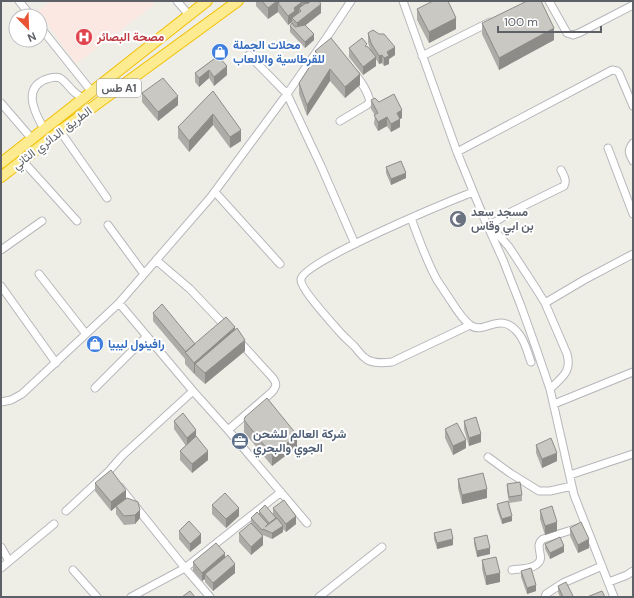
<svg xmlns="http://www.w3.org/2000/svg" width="634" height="598" viewBox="0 0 634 598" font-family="'DM Sans',Vazirmatn,sans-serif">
	<rect width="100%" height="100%" fill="#efeee6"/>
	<path fill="#fbe8e3" d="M51,1h101l3,3 -79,60 -38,-53z"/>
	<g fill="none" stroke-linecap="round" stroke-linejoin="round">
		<defs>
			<path id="minor" d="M19,1l12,15
				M177,1l12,14
				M403,1l54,151 27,66 19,42 18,46 15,42 14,41 24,106 40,102
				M549,1l18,32 6,2 6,-2 54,-28
				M40,27l52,65
				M249,55l38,39 34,72 34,78
				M422,56l68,-34
				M1,103l31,36
				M340,121l27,-16 3,-4c-3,-11 -8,-18 -15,-27
				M44,129c-8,-14 -22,-39 0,-49 5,-2 11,-4 16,-2 5,3 9,9 13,13 3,3 7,5 10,8
				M60,131l47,67
				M633,143c-6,8 -4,10 0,18
				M608,148l25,66
				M457,152l155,-82 5,1 2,2 14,33
				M22,160l55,61
				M215,192l65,72
				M411,218c8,21 15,42 26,62 4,6 8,12 12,18 6,9 12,20 21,27 15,11 30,-16 49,9 6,7 9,20 12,28
				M488,223l21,24 28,43 8,13 22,51c5,18 -5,23 -17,35
				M108,225l36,49
				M490,225l21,-13 53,-26c3,-6 0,-10 -3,-16
				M1,250l41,-29
				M156,260l34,29 37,39
				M39,274l47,60
				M1,286l55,77
				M119,303l74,88 35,39 79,93
				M545,303l39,-23 49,-26
				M470,325l-78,37c-9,1 -20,2 -27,-4 -4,-3 -7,-7 -10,-11 -6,-6 -12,-11 -17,-17 -7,-8 -39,-43 -37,-51 3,-18 149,-78 172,-87
				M95,388l52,-52
				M1,402l10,-2 11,-6 97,-91 91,-105 77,-104 40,-57 24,-36
				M554,404l79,-32
				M228,430l44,-38c5,-6 5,-9 0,-15l-33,-36
				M488,457l22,16 29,18h11l22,-5
				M570,475l63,-21
				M120,487l65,81 25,29
				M66,511l43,-40 13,-15 71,-65
				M1,547l8,14
				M1,568l53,-44
				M73,570l24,27
				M512,570c7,-1 16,-1 22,-4 15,-7 -2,-19 9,-27l35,-11
				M609,582l18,-7 6,-4
				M131,597l54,-29 96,-76
				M319,597l63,-50
				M545,597l1,-3 17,-11 39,-17"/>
			<path id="highway" d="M1,163l206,-162
				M1,177l59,-46 178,-130"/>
		</defs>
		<use href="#minor" stroke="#b6b7bc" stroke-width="9"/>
		<use href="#highway" stroke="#f2c003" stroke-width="12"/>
		<use href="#minor" stroke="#fff" stroke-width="7"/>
		<use href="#highway" stroke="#fceb90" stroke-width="10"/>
	</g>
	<path fill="#aeaca8" d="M256,1h55l10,12 -16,12 9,15 -9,8 -15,-16v-6l2,-2v-2l-4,3 -10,-13 -10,7 -12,-13z
		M417,9l39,20 -27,14 -12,-23z
		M482,23l72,17 -55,30 -17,-36z
		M368,33l27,22 -6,4v5l-5,2 -2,-3 -3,1 -3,-5v7l-13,9 -14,-18v-9l18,-2 3,4 -2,-8z
		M315,51l45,34 -15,13 -15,-17 -23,35 -8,-22v-11l16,-24z
		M218,56l9,19 -13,11 -5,-8 -10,9 -4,-5v-9z
		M213,91l28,50 -11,7 -17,-23 -24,27 -11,-14v-11z
		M142,93l36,12 -20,16 -16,-19z
		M371,100l8,2 23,16 -2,1v8l-9,5 -4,-6 -9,5 -4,-7 1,-9 -4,-6z
		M386,167l20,11 -15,7 -5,-12z
		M153,313l42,31 40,-14 10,21 -40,33 -10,-9v-2l-1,1 -9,-10v-5l-32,-38z
		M244,420l53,27 -25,19 -28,-34z
		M174,421l22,15 12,24 -16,13 -12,-13v-9l6,-5 -12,-17z
		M464,421l17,21 -12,4 -5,-17z
		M445,429l21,19 -13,7 -8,-17z
		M536,445l21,16 -15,7 -6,-15z
		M458,479l29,19 -25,6 -4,-16z
		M95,483l31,15 14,20 -5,6 -11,1 -8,-11v-8l-5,5 -16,-20z
		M507,484l15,11v6l-13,2 -2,-13z
		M497,504l15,17 -10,3 -5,-15z
		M212,505l27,11 -13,12 -14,-14z
		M273,508l23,16 -10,8 -3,-3v3l-11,7 -9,-4v10l-12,10 -12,-13v-9l12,-10v-5l8,-4v-3l14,4z
		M540,510l17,21 -12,4 -5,-16z
		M570,528l19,20 -11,5 -8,-17z
		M179,531l22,12 -11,9 -11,-13z
		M434,533l19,12 -16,4 -3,-10z
		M474,538l16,16 -13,3 -3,-13z
		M545,544l19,8 -14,7 -5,-10z
		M225,557l10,16 -22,18 -8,-9v-3l-3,2 -9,-10v-9z
		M482,560l18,22 -14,3 -4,-16z
		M521,571l15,20 -9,3 -6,-17z
		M558,586l15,11h-13l-2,-5z"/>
	<path fill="#8d8c88" d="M277,1h15l-14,2v9l-10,7v-11z
		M306,1h5l-8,11v-9z
		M302,2v8l-3,-2v5l-7,5v4l-4,3v-9l6,-8z
		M321,4v9l-24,19v-9z
		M456,18v11l-27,14v-11z
		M554,28v12l-55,30v-12z
		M314,34v6l-9,8v-6z
		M395,47v8l-6,4v5l-5,2v-8l3,-6z
		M382,55v8l-3,1v-8z
		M376,57v9l-13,9v-8z
		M227,66v9l-13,11v-9z
		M330,69v12l-23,35v-11z
		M209,70v8l-10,9v-9z
		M360,74v11l-15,13v-11z
		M178,96v9l-20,16v-9z
		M402,110v8l-2,1v8l-9,5v-8l6,-11z
		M213,114v11l-24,27v-11z
		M387,117v9l-9,5v-9z
		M241,130v11l-11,7v-11z
		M406,173v5l-15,7v-6z
		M235,327v12l-40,25v9l-1,1v-11z
		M245,340v11l-40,33v-11z
		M196,430v8l-9,9v-9z
		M481,434v8l-12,4v-8z
		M297,435v12l-25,19v-11z
		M466,440v8l-13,7v-9z
		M208,451v9l-16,13v-9z
		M557,453v8l-15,7v-9z
		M487,489v9l-25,6v-9z
		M126,490v9l-15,12v-9z
		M239,508v8l-13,12v-9z
		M140,510v8l-5,6v-9z
		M296,516v8l-10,8v-8z
		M512,516v5l-10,3v-5z
		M557,522v9l-12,4v-9z
		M283,526v6l-11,7v-6z
		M201,534v9l-11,9v-8z
		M263,536v9l-12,10v-8z
		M453,539v6l-16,4v-6z
		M589,539v9l-11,5v-8z
		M564,546v6l-14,7v-6z
		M490,548v6l-13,3v-6z
		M225,553v9l-20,12v5l-3,2v-8z
		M235,564v9l-22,18v-8z
		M500,573v9l-14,3v-9z
		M536,585v6l-9,3v-6z"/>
	<path fill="#cac8c3" stroke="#8d8c88" d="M262,1h15l-9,7z
		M281,1h25l-3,2 -1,-1 -8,6 1,3 -7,5 -10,-13z
		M311,1h8l2,3 -24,19 -5,-5 9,-7 -2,-3 7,-5 1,1z
		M433,1h15l8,17 -27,14 -12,-23z
		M527,1h14l13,27 -55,30 -17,-35z
		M292,23l3,4 10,-2 9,9 -9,8 -15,-16z
		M373,30l6,4h5l11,13 -8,5 2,4 -5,2 -2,-3 -3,1 -8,-13 -3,-10z
		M331,38l29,36 -15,13 -15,-18 -23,36 -8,-22 19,-29 -3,-3z
		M362,38l5,6 -2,2 3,1 8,10 -13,10 -14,-19z
		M218,56l9,10 -13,11 -5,-7 -10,8 -4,-5z
		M163,78l15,18 -20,16 -16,-19z
		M213,91l28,39 -11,7 -17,-23 -24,27 -11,-14z
		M394,94l8,16 -5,3 3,6 -9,5 -4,-7 -9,5 -4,-7 4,-2 -7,-13 4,-2 4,4z
		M401,161l5,12 -15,6 -5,-12z
		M162,304l33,40 -9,8 -33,-39z
		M226,317l9,10 -41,36 -9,-11z
		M237,328l8,12 -40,33 -10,-9z
		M267,398l30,37 -25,20 -28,-35 1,-3z
		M183,413l13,17 -9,8 -13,-17z
		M476,417l5,17 -12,4 -5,-17z
		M457,423l9,17 -13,6 -8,-17z
		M196,436l12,15 -16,13 -12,-13z
		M551,438l6,15 -15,6 -6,-14z
		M111,470l15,20 -15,12 -16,-19z
		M483,473l4,16 -25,6 -4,-16z
		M520,482l2,13 -13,2 -2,-13z
		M225,493l14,15 -13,11 -14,-14z
		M127,498l11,4 2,8 -5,5 -11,1 -8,-10z
		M284,500l12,16 -10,8 -13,-16z
		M508,501l4,15 -10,3 -5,-15z
		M265,505l11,13 -7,5 -10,-12z
		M552,506l5,16 -12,4 -5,-16z
		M257,512l11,12 -3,3 12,-9 6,8 -11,7 -9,-4 -1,1 -11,-12z
		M189,521l12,13 -11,10 -11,-13z
		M581,522l8,17 -11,6 -8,-17z
		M251,523l12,13 -12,11 -12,-14z
		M451,529l2,10 -16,4 -3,-10z
		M487,535l3,13 -13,3 -3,-13z
		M560,537l4,9 -14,7 -5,-9z
		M216,543l9,10 -23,20 -9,-11z
		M228,555l7,9 -22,19 -8,-9z
		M496,557l4,16 -14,3 -4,-16z
		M531,568l5,17 -9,3 -6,-17z
		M566,582l7,14 -2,1h-8l-5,-11z
		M190,591l5,6h-13z
		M602,591l3,6h-18z"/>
	<defs>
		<symbol id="hospital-disc" viewBox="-11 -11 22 22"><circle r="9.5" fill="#e0444e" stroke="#fff"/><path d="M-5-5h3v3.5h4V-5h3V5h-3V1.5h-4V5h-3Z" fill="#fff"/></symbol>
		<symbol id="shop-disc" viewBox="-11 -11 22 22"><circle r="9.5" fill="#3f7fe0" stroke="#fff"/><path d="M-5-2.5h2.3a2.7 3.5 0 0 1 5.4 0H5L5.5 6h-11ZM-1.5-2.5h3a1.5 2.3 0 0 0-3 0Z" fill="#fff"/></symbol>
		<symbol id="mosque-disc" viewBox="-11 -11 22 22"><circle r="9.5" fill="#6b7280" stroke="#fff"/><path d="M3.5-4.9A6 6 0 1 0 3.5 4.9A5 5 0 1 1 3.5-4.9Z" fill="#fff"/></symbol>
		<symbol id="office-disc" viewBox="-11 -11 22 22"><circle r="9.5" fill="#5c6f8a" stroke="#fff"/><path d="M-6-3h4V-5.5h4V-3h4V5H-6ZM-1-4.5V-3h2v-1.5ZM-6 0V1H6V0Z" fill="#fff"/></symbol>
	</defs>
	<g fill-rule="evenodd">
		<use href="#hospital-disc" x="74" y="27" width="20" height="20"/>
		<use href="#shop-disc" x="210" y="42" width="20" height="20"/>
		<use href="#mosque-disc" x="448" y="209" width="20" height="20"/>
		<use href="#shop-disc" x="85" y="334" width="20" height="20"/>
		<use href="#office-disc" x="230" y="431" width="20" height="20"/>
	</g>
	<g text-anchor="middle" stroke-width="4" stroke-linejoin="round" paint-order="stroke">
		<rect fill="#fff" stroke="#8e9094" stroke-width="1" x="97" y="79" width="44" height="18" rx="3"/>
		<g font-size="11" font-weight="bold" fill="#5d6066">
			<text x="119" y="92">طس A1</text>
		</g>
		<g font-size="12" font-weight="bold" fill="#be3a42" stroke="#fff" text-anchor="start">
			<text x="97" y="41">مصحة البصائر</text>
		</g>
		<g font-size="12" font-weight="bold" fill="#366cbe" stroke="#fff" text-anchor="start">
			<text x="233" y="49">محلات الجملة<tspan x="233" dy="14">للقرطاسية والالعاب</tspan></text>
			<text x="108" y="348">رافينول ليبيا</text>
		</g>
		<g font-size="12" fill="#5d6066" stroke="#fff">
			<text transform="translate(52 138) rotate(-37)" y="4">الطريق الدائري الثاني</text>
		</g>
		<g font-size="12" font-weight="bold" fill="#5b616d" stroke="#fff" text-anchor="start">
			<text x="471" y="216">مسجد سعد<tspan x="471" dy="14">بن ابي وقاس</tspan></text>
		</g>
		<g font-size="12" font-weight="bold" fill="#4e5e75" stroke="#fff" text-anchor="start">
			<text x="253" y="438">شركة العالم للشحن<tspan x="253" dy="14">الجوي والبحري</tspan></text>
		</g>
	</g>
	<rect width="634" height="598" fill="none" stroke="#5d6066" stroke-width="4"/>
	<g transform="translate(28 28) rotate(157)"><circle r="19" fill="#ffffff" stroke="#bebfc2"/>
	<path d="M0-3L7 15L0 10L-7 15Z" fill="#e85434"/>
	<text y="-6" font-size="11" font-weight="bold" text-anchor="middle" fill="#5d6066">N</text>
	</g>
	<path d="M498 26v6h103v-6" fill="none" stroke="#5d6066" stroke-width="2"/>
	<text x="504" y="26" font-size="12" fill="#5d6066" stroke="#ffffff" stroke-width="3" paint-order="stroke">100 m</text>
</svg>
